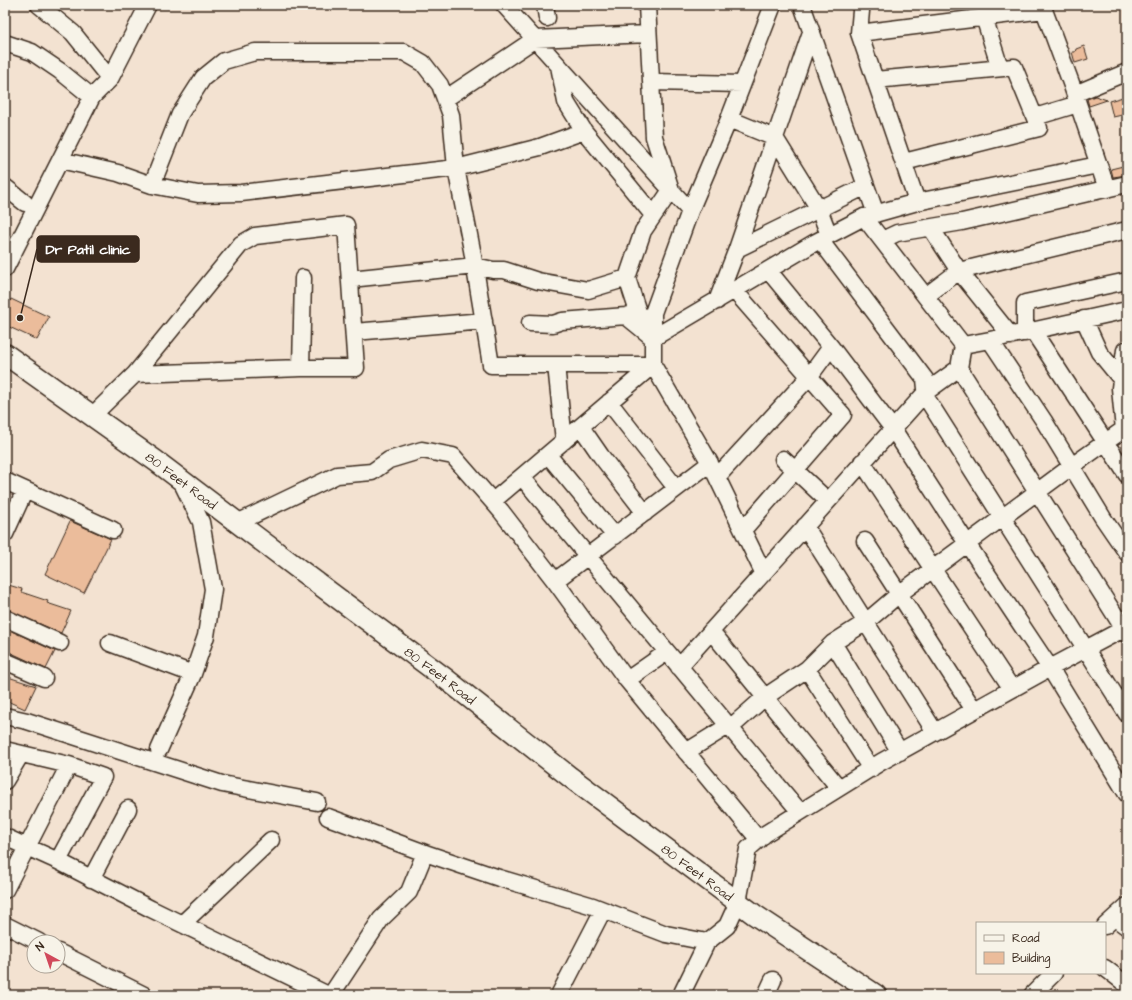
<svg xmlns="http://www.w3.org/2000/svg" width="1132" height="1000" viewBox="0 0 1132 1000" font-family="'Architects Daughter',sans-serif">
	<rect width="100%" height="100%" fill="#f3e2d1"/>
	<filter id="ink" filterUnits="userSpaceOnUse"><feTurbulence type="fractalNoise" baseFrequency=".025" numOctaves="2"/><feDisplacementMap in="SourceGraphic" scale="8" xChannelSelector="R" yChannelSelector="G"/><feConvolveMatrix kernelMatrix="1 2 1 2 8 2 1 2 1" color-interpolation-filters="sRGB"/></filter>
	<g filter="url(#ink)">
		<path fill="#ebbc9b" stroke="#3b2a1e" d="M1084,46l4,13 -13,4 -3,-11h3l1,-3z
			M1095,96l12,4 -18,6 -2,-7z
			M1123,97l4,17 -14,3 -4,-16z
			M1127,165v10l-14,2 -2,-8z
			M11,299l38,18 -12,23 -32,-15v-15z
			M70,521l41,18 -27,54 -39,-19z
			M5,584l17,5 -1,3 27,9 -1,2 24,8 -10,22 -56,-24z
			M5,628l50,23 -9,18 -41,-19z
			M5,676l31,10 -11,23 -20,-9z"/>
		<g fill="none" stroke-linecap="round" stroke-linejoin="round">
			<defs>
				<path id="minor" d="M39,5l34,28 37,46 -18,18
					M504,5l186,206
					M545,5l2,13
					M647,5l7,132 17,53 -28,41 -16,47 11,34 13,16
					M802,5l74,209
					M861,11l-2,22 58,169
					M984,17l16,51
					M859,33l185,-23 27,73 36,106
					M5,43l27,9 28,19 32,26 -87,172
					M559,66l7,36 18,29 69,84
					M110,79l38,-74
					M875,80l139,-13 25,61 -135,34
					M651,82l91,2
					M1075,94l52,-22
					M445,99l90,-60 113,-5
					M1035,117l43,-13
					M729,119l46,19 44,71 10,26
					M60,160l58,13 34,12 46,9 43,-1 215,-25 84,-21 44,-16
					M152,185l28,-71 23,-36 21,-17 31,-9h149l19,11 17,22 11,30 5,53 16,82 19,115h162v-52l37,-102 39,-92 44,-114
					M5,187l20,16
					M864,217l99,128 27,-5 54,81 59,97 24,35
					M931,228l28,43 52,65
					M820,240l105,139 2,20 200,315
					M882,240l15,-7 65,-11 165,-38
					M737,249l129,-63
					M768,270l63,77 62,82 75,116 82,123 77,126
					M350,279l125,-13 18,4h11l34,11 50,9 39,-12
					M734,290l109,125 -100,115
					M926,296l33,-25 168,-41
					M717,301l20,-52 74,-217
					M626,316l27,22 161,-95 50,-26 53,-15 181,-37
					M1084,319l15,33 22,27
					M530,323l23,1 9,-3 64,-5 9,-3
					M1033,331l94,144
					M354,332l130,-11
					M1025,333v-30l102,-22
					M990,340l137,-30
					M556,365l8,76
					M301,368l2,-90
					M959,368l168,266
					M609,402l67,86
					M92,416l43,-42 106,-130 14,-8 91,-11 10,143h-55l-166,6
					M581,427l20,29 44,57
					M1124,430l-4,-42 5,-38
					M548,455l67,81
					M783,459l45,42
					M862,462l150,227
					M712,467l51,105
					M522,477l278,335
					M717,477l92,-100 22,-30
					M5,481l108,49
					M493,501l160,-136 57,98 -155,118
					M237,523l100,-48 35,-3 17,-12 33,-10 31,6 48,55 54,70 72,99 132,160
					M805,526l130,206
					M5,534l20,-44
					M865,541l109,169
					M5,618l55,25
					M711,631l128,157
					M110,643l83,31
					M833,643l67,109
					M5,661l39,17
					M679,667l247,-275 33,-24 4,-23
					M807,669l64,100
					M627,680l40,-28
					M5,716l22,5 195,63 95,18
					M5,750l64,15 34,12 -45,84
					M159,750l34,-76 13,-38 7,-47 -12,-67 -20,-41
					M686,752l42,-26 2,2 35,-31 42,-28 26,-26 33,-21 33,-28 173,-128 55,-39
					M5,781l16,-27
					M328,817l97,36 74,25 94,28 73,28 41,8 20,-16 11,-24 10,-53 17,-15 116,-72 169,-94 77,-41
					M5,837l53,24 93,48 177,86
					M91,879l37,-70
					M5,890l64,-125
					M1115,918l12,9
					M182,924l89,-84
					M5,925l34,17
					M1105,926l22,-20
					M58,952l86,43
					M1105,968l22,17
					M331,995l50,-76 28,-27 16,-39
					M559,995l44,-85
					M681,995l26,-53
					M766,995l7,-15
					M1032,995l22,-22"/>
				<g id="major">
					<path id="s1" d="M5,354l151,107 144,109 146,109 124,98 185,138 121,80"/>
				</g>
			</defs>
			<use href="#minor" stroke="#3b2a1e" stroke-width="19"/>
			<use href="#major" stroke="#3b2a1e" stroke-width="23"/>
			<use href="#minor" stroke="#f7f3e8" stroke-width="16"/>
			<use href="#major" stroke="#f7f3e8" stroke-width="20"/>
		</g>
	</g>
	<g text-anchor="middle" stroke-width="4" stroke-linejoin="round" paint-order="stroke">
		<g font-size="13" fill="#3b2a1e" stroke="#f7f3e8">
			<text dy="5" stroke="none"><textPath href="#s1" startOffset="217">80 Feet Road</textPath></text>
			<text dy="5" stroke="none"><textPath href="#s1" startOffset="541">80 Feet Road</textPath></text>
			<text dy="5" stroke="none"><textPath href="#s1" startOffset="865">80 Feet Road</textPath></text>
		</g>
	</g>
	<path fill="none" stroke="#3b2a1e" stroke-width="1.5" d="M20 318L37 249"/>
	<circle fill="#3b2a1e" stroke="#f7f3e8" stroke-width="1.5" cx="20" cy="318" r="4"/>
	<rect fill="#3b2a1e" stroke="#3b2a1e" stroke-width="1.5" x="37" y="236" width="102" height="26" rx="4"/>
	<g font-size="14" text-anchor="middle" font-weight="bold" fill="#fff">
		<text x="88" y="254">Dr Patil clinic</text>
	</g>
	<rect width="1132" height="1000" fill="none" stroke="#f7f3e8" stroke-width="20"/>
	<rect x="10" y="10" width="1112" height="980" fill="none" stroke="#3b2a1e" stroke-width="1.5" filter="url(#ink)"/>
	<rect x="976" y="922" width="130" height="52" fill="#f7f3e8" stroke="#aca397"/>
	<rect x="984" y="935" width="20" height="6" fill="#f7f3e8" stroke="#aca397"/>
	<text x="1012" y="942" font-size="12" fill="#3b2a1e">Road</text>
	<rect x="984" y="952" width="20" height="12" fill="#ebbc9b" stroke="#aca397"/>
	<text x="1012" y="962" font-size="12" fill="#3b2a1e">Building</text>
	<g transform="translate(46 954) rotate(320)"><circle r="19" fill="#f7f3e8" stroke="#aca397"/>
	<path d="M0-3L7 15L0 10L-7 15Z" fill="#d1495b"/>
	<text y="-6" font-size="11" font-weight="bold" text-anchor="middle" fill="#3b2a1e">N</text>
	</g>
</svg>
